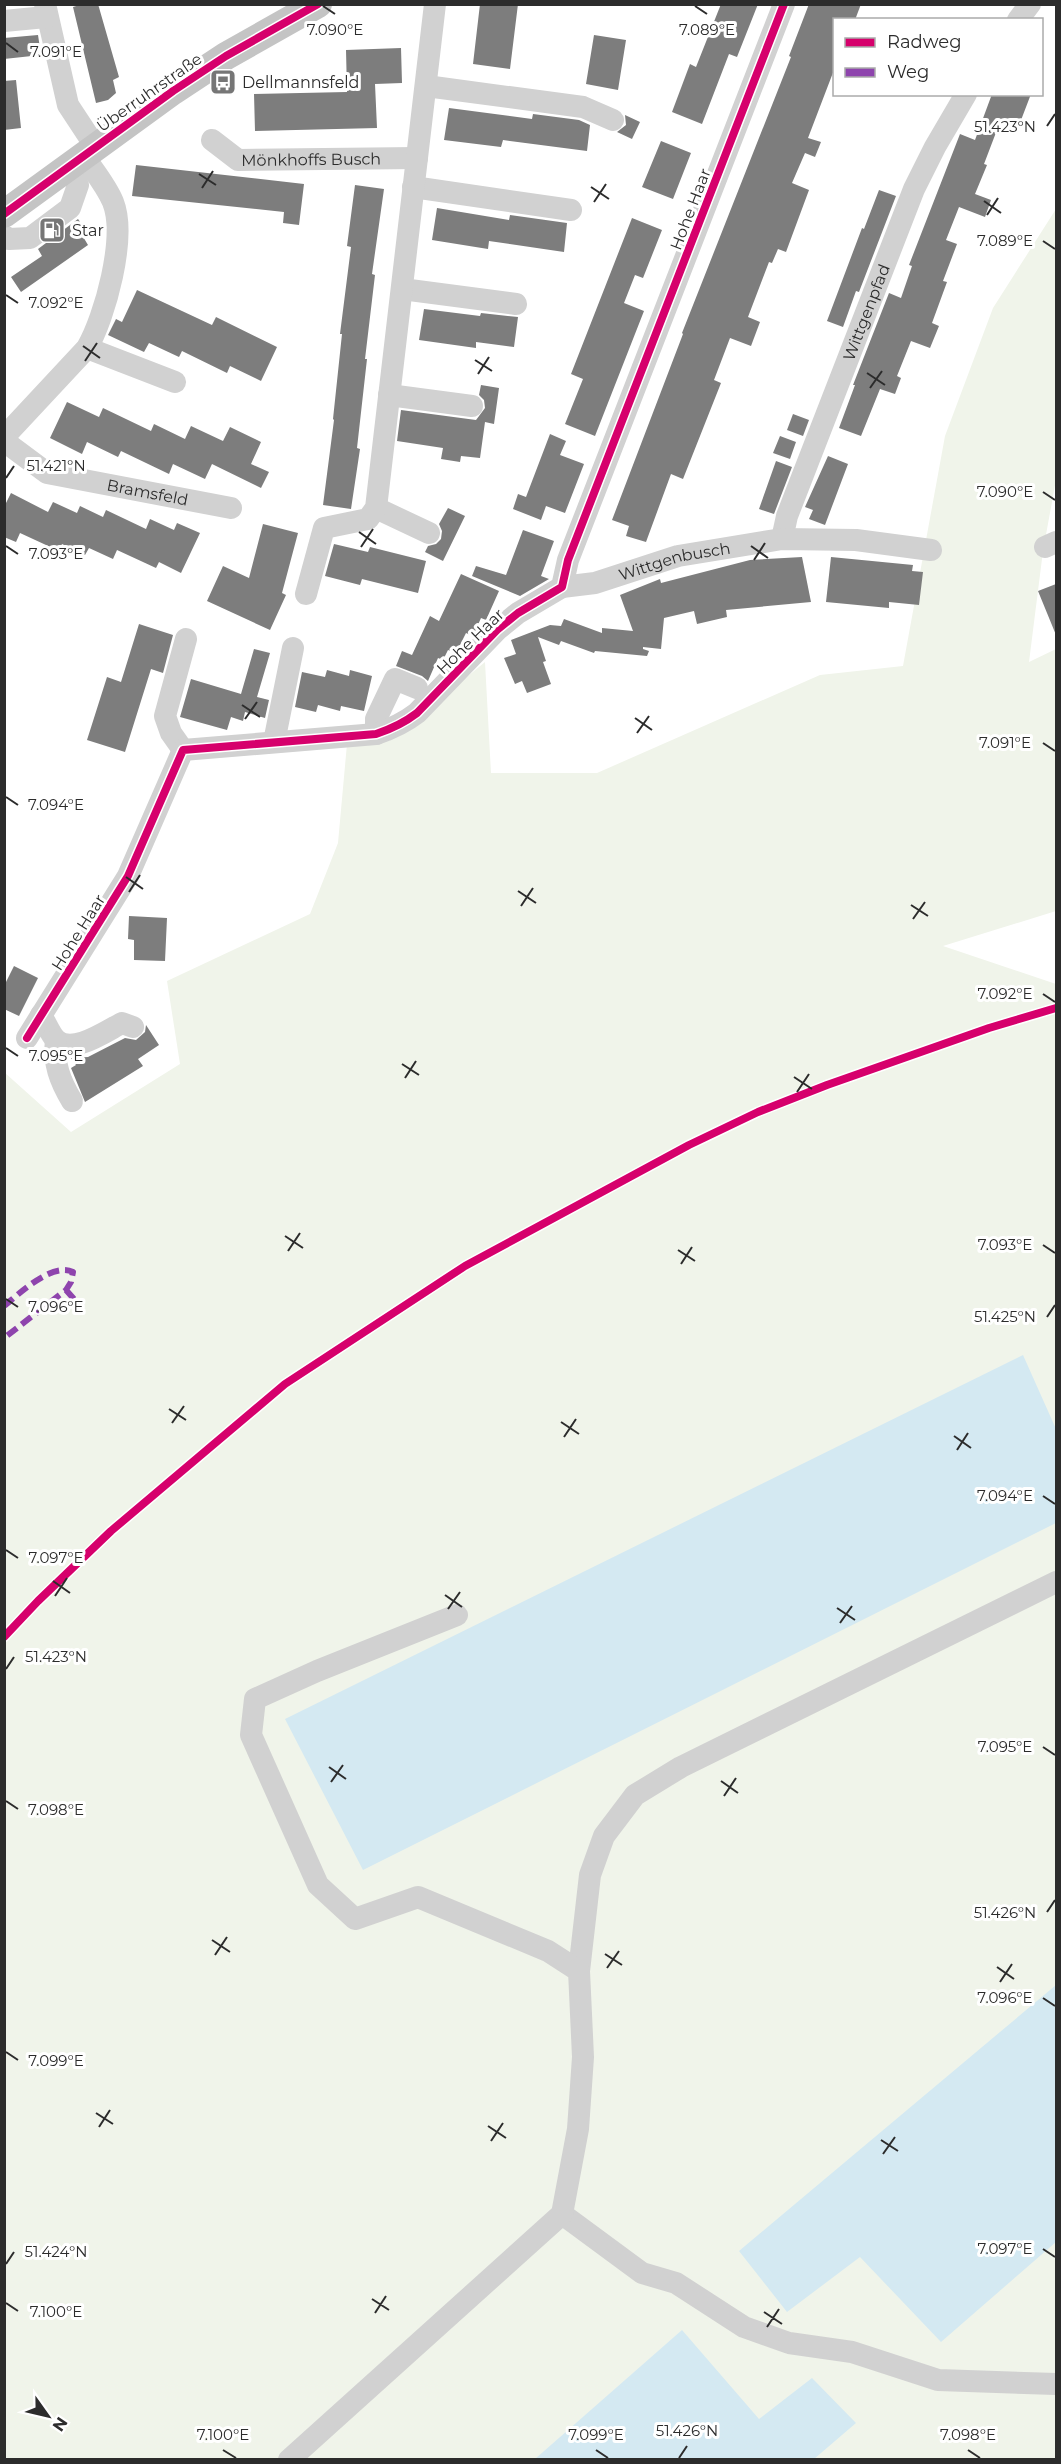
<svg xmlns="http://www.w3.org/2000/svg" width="1061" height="2464" viewBox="0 0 1061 2464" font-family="Montserrat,sans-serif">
	<rect width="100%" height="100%" fill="#fff"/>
	<path fill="#f0f4ea" d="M1056,209v271l-13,71 -14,111 27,-13v262l-113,35 113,38v1475h-1051l-1,-1387 67,60 109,-68 -13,-83 143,-67 28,-71 9,-99 42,-3 96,-79 6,111h106l223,-98 83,-9 42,-230 48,-128z"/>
	<path fill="#d4e9f2" d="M1023,1355l33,74v94l-693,347 -78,-151z
		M1056,1985v257l-115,100 -81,-85 -73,55 -48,-61z
		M682,2330l77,89 53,-41 44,45 -42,36h-279z"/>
	<path fill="#7d7d7d" d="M83,4h15l21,73 -6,3 3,13 -8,7 -12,3 -23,-96z
		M480,4h38l-8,65 -37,-5z
		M721,4h37l-21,53 -8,-3 -27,70 -30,-12 18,-48 6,3z
		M809,4h52l-6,16h-21v50l-26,68 13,4 -6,15 -10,-4 -13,30 17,7 -23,62 -8,-3 -6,14 -3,-1 -21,55 12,5 -9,24 -21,-8 -16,42 7,3 -38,96 -12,-5 -25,68 -20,-6 3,-10 -17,-6 71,-186 -1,-1 109,-276 -2,-1z
		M38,35l3,20 -37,4v-21z
		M594,35l32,5 -8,50 -32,-6z
		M401,48l1,35 -27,1 2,44 -122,3 -1,-37 93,-2 -1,-42z
		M16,80l5,48 -17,2v-49z
		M992,94h39l-13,34 -18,-6 -16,42 3,1 -12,29 16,6 -6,17 -26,-10 -13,33 11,4 -14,37 4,1 -15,41 7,3 -9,22 -19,-7 -14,35 4,2 -6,16 -15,-5 -19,47 -22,-8 16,-43h-2l36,-92 12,5 11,-32 -3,-1 51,-131 15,6z
		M449,108l83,11 1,-5 46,6 11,5 -3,26 -84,-11 -2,7 -57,-7z
		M625,115l15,7 -8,17 -15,-7 9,-7z
		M661,141l30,12 -18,46 -31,-12z
		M136,165l168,19 -5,41 -16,-2 1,-11 -152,-16z
		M355,185l29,4 -12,85 3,1 -10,84h2l-10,89 3,1 -9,60 -28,-4 11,-85 -1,-1 9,-85h-2l11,-87 -4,-1z
		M879,190l17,6 -37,96 -3,-1 -13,36 -16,-6 35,-93 2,1z
		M437,208l72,12 1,-5 57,8 -3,29 -75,-11 -1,8 -56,-9z
		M632,218l30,12 -19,48 -8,-3 -11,28 20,8 -49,125 -30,-12 18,-45 -12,-5z
		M78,219l9,13 -5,3 6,10 -67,47 -10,-15 31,-21 -4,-7z
		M137,290l75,35 4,-8 61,30 -16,34 -31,-15 -3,7 -45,-22 -3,6 -30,-14 -5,9 -36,-17 8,-16 6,3z
		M424,309l56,7 1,-3 37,4 -4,30 -38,-5v6l-57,-8z
		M481,385l18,3 -5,36 -9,-2 -5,36 -19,-2 -1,6 -19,-3 2,-11 -46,-7 4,-31 75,10 9,-12 -1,-8 -5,-5z
		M67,402l32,15 4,-9 48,23 3,-7 31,15 6,-13 32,15 7,-14 31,15 -10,22 18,8 -8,16 -49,-24 -7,15 -32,-15 -4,10 -48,-23 -3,6 -31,-15 -5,12 -32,-16z
		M793,414l16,6 -6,16 -16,-6z
		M550,434l16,7 -6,14 24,9 -19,49 -19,-7 -5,14 -28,-11 5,-15 8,3z
		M780,436l16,6 -6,17 -17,-6z
		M828,456l20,8 -23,61 -16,-6 4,-9 -8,-3z
		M776,461l16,6 -18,47 -15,-5z
		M11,493l37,19 5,-10 24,11 3,-7 23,11 3,-7 40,19 4,-10 24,11 3,-7 23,10 -19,40 -22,-11 -3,6 -39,-18 -4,9 -24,-11 -4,7 -23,-11 -3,7 -39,-18 -4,9 -12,-5v-30z
		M448,508l17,8 -22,45 -18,-9 3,-6 8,-2 5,-5 1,-8 -3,-7z
		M263,524l35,9 -16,60 4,2 -16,35 -63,-29 16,-35 26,12z
		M523,530l31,11 -13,35 8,3 -29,17 -48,-20 4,-10 30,9z
		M334,544l34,8 2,-5 56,14 -8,32 -56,-14 -2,6 -35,-9z
		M802,557l9,45 -85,8 1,7 -30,7 -3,-13 -30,7 -3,31 -18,-2v2l6,2 -2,5 -52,-5 -1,2 -33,-12 -2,4 -21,-8 8,24 -3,1 8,22 -24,9 -5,-12 -7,3 -11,-26 12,-4 -5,-14 39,-15 11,1 3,-7 38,14v-5l31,3 -13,-36 40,-16 1,4 89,-23z
		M831,557l82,8 -1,6 11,1 -4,33 -30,-3v6l-63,-6z
		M461,574l38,17 -13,29 -5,-2 -8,18 -7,-3 -10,20 -8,-3 -5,10 -5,-2 -10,23 -6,-5 -26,-10 6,-15 10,4 18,-39 9,5z
		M1056,584v51l-18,-44z
		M139,624l34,11 -10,38 -12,-4 -26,83 -38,-12 20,-63 14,5z
		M254,649l16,4 -13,44 12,3 -4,18 -20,-6 -2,9 -12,-4 -4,13 -47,-13 11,-38 50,15z
		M327,670l22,6 1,-6 22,6 -8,35 -23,-5 -1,5 -22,-6 -2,7 -21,-5 7,-35 23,5z
		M129,916l38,2 -2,43 -31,-1v-20l-6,-1z
		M14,966l24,12 -19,38 -15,-7v-23z
		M146,1025l13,20 -21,14 5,7 -58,36 -14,-34 5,-3 -5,-7 17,-1 37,-19 11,2 9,-8z"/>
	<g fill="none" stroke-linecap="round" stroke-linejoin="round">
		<g stroke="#d1d1d1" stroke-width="22">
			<path d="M45,4l23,101 27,41"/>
			<path d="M1018,20l12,-16"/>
			<path d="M4,21l42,-4"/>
			<path d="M426,86l157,21 30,13"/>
			<path id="s1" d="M212,140l26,20 179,-2"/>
			<path d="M413,187l158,23"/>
			<path d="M4,236l5,3 21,-1 40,-30 8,-23 -11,-18"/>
			<path d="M402,289l114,15"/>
			<path d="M87,348l88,34"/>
			<path d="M389,395l83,11"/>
			<path d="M4,437l83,-89c18,-31 40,-111 26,-146 -7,-17 -20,-32 -30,-47"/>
			<path id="s2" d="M4,441l43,32 184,35"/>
			<path d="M376,508l53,25"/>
			<path id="s3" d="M782,539l5,-23 127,-327 21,-42 31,-53"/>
			<path d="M1045,547l11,-5"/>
			<path id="s4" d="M562,587l33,-4 83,-27 104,-17 74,1 75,10"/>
			<path d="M306,594l18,-66 44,-9 8,-11 59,-504"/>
			<path d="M376,734v-15l19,-40 22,9"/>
			<path d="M274,742l19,-94"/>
			<path d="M183,750l-12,-17 -6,-17 21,-77"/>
			<path d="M41,1015c5,8 9,19 15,25 17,15 50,-9 66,-17l11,4"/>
			<path d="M27,1038l101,-162 55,-126 193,-16c15,-5 28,-11 41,-21l80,-83 21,-17 44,-26 6,-27 216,-556"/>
			<path d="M56,1040c-3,23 4,41 16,61"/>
			<path d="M579,1971l11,-96 14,-39 31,-41 46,-28 375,-185"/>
			<path d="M562,2214l80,59 34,10 68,44 45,16 63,9 86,28 118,4"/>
			<path d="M289,2460l273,-246 16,-85 5,-72 -4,-86 -31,-20 -130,-54 -63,22 -37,-34 -67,-150 4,-36 62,-28 140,-56"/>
		</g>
		<path stroke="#c4c4c4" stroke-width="28" d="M4,214l169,-123 53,-35 92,-52"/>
		<path stroke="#8e44ad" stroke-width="6" stroke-dasharray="12 6" stroke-linecap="butt" d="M66,1290l16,18
			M4,1306c15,-12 48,-44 69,-34l-2,10 -5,8 -62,48"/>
		<defs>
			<path id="cycleway" d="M4,214l169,-123 53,-35 92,-52
				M27,1038l101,-162 55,-126 193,-16c15,-5 28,-11 41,-21l80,-83 21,-17 44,-26 6,-27 216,-556
				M4,1637l34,-36 73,-70 174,-147 180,-118 224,-121 69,-33 69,-27 162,-57 67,-20"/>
		</defs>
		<use href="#cycleway" stroke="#fff" stroke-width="11"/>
		<use href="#cycleway" stroke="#d6006c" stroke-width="8"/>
	</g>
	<path fill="none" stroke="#2c2c2c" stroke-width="2" d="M323,6l12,8M695,6l12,8M6,43l12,9M1047,126l8,-12M199,174l17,11M591,187l18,12M202,188l11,-17M984,201l17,12M594,202l12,-18M987,215l11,-17M1043,241l12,8M6,295l12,8M83,346l17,12M475,360l17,11M85,361l12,-18M867,373l18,12M478,374l11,-17M870,388l12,-17M6,478l8,-12M1043,492l12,8M359,532l17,12M6,546l12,8M751,546l17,12M361,547l12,-18M754,560l11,-17M242,705l18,12M635,718l17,12M245,719l12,-17M637,733l12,-17M1043,743l12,8M6,797l12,8M126,877l17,12M518,891l18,12M129,892l11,-17M911,905l17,11M521,906l12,-18M913,919l12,-17M1043,994l12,8M6,1048l12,8M402,1064l17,11M794,1077l18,12M405,1078l11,-17M797,1092l12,-18M285,1236l18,12M1043,1245l12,8M678,1250l17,11M288,1251l12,-18M681,1264l11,-17M6,1299l12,8M1047,1317l8,-12M169,1409l17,11M561,1422l18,12M172,1423l12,-17M954,1436l17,12M564,1437l12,-18M957,1450l11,-17M1043,1496l12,8M6,1550l12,8M53,1581l17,12M445,1595l17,12M55,1596l12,-18M837,1608l18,12M448,1609l12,-17M840,1623l12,-17M6,1669l8,-12M1043,1747l12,8M329,1767l17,12M721,1781l17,12M331,1782l12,-17M724,1796l12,-18M6,1801l12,8M1047,1912l8,-12M212,1940l18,12M605,1954l17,11M215,1955l12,-18M997,1967l17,12M607,1968l12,-17M1000,1982l12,-18M1043,1998l12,8M6,2052l12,8M96,2113l17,11M488,2126l18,12M99,2127l11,-17M881,2140l17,11M491,2141l12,-18M883,2154l12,-17M1043,2249l12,8M6,2264l8,-12M372,2299l17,11M6,2303l12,8M764,2312l18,12M375,2313l11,-17M767,2327l12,-18M223,2450l13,8M596,2450l12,8M968,2450l12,8M679,2458l8,-12"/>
	<defs>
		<symbol id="bus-square" viewBox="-11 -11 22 22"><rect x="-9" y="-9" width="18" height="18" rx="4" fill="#767676" stroke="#fff"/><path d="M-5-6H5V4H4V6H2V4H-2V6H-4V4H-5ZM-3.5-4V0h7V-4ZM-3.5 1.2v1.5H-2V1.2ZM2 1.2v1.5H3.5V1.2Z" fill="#fff"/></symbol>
		<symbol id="fuel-square" viewBox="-11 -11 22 22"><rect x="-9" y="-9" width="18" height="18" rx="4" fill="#767676" stroke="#fff"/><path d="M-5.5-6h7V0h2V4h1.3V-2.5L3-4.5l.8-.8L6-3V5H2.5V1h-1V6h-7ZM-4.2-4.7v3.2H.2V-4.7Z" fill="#fff"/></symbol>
	</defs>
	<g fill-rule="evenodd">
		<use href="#bus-square" x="208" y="67" width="30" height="30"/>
		<use href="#fuel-square" x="37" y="215" width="30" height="30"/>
	</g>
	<g text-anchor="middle" stroke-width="6" stroke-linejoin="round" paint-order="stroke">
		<g font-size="16" fill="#2c2c2c" stroke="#fff" text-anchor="start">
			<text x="242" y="88">Dellmannsfeld</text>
			<text x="72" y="236">Star</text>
		</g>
		<g font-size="16" fill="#2c2c2c" stroke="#fff">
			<text transform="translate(149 92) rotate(-35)" y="6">Überruhrstraße</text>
			<text dy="6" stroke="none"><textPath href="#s1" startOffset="106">Mönkhoffs Busch</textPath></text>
			<text transform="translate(690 209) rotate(-69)" y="6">Hohe Haar</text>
			<text dy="6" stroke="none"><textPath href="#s3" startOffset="242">Wittgenpfad</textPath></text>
			<text dy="6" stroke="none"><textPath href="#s2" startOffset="156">Bramsfeld</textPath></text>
			<text dy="6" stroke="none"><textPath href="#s4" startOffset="116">Wittgenbusch</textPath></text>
			<text transform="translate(470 641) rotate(-44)" y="6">Hohe Haar</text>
			<text transform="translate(78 932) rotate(-58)" y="6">Hohe Haar</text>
		</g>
	</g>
	<g font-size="15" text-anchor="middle" fill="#2c2c2c" stroke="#fff" stroke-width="6" stroke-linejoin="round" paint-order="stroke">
		<text x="335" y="35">7.090°E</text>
		<text x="707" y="35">7.089°E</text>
		<text x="56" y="57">7.091°E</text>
		<text x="1005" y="132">51.423°N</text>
		<text x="1005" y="246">7.089°E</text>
		<text x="56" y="308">7.092°E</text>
		<text x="56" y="471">51.421°N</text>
		<text x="1005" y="497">7.090°E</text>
		<text x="56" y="559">7.093°E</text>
		<text x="1005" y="748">7.091°E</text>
		<text x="56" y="810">7.094°E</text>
		<text x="1005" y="999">7.092°E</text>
		<text x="56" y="1061">7.095°E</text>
		<text x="1005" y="1250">7.093°E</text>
		<text x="56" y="1312">7.096°E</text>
		<text x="1005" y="1322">51.425°N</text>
		<text x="1005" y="1501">7.094°E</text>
		<text x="56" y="1563">7.097°E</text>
		<text x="56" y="1662">51.423°N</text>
		<text x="1005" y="1752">7.095°E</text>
		<text x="56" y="1815">7.098°E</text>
		<text x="1005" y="1918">51.426°N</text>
		<text x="1005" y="2003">7.096°E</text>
		<text x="56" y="2066">7.099°E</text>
		<text x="1005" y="2254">7.097°E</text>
		<text x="56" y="2257">51.424°N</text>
		<text x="56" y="2317">7.100°E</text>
		<text x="687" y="2436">51.426°N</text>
		<text x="223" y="2440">7.100°E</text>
		<text x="596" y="2440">7.099°E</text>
		<text x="968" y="2440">7.098°E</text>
	</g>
	<rect width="1061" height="2464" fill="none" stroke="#2c2c2c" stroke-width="12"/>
	<rect x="833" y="18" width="210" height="78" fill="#ffffff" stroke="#ababab" stroke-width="1.5"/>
	<rect x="845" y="38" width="30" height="9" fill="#d6006c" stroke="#ababab" stroke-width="1.5"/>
	<text x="887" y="48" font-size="18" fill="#2c2c2c">Radweg</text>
	<rect x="845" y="68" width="30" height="9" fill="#8e44ad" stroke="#ababab" stroke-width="1.5"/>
	<text x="887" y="78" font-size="18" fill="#2c2c2c">Weg</text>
	<g transform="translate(48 2416) rotate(124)" stroke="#ffffff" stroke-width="4.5" paint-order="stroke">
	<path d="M0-4.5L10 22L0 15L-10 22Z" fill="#2c2c2c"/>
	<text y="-9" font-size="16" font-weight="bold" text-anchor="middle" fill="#2c2c2c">N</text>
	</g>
</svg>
